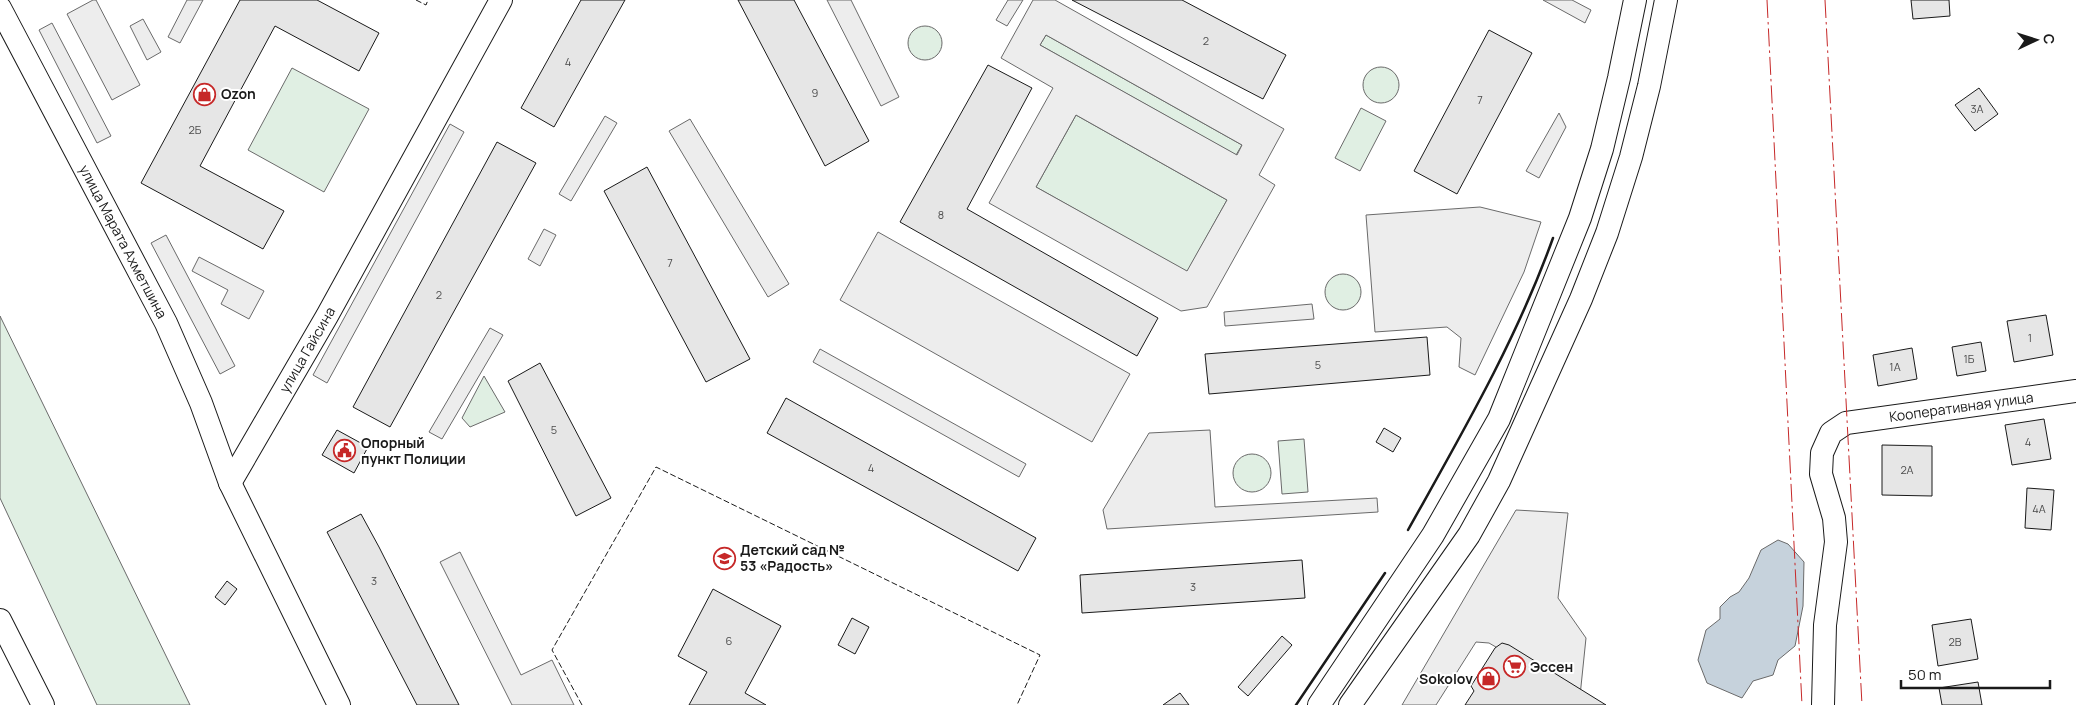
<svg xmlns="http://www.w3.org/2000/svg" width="2076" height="705" viewBox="0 0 2076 705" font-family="Manrope,sans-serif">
	<rect width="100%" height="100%" fill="#fff"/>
	<path fill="#e0efe3" stroke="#6a6a6a" d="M908 43a17 17 0 1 1 34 0a17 17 0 1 1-34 0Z
		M1046,35l196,110 -6,10 -196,-110z
		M1363 85a18 18 0 1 1 36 0a18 18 0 1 1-36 0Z
		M292,68l77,41 -45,83 -76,-42z
		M1361,108l25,13 -26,50 -25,-13z
		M1076,115l151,85 -40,72 -151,-85z
		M1325 292a18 18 0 1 1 36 0a18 18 0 1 1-36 0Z
		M0,316l190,389h-93l-97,-207z
		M484,376l21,36 -35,15 -8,-9z
		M1304,439l4,53 -26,2 -4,-53z
		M1233 473a19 19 0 1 1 38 0a19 19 0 1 1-38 0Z"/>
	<path fill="#ededed" stroke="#6a6a6a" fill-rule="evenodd" d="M93,0h3l44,85 -28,15 -45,-86z
		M187,0h16l-23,43 -12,-6z
		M827,0h24l48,97 -18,9z
		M1008,0h15l-16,26 -11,-6z
		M1033,0h22l229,129 -25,46 16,10 -68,122 -26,4 -192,-108 64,-115 -52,-30zM1046,35l196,110 -5,10 -197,-110zM1076,115l151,85 -40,71 -151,-84z
		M1543,0h29l19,10 -6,13z
		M143,19l18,33 -14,8 -17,-34z
		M52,23l59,113 -14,7 -58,-113z
		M1559,113l7,14 -27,51 -13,-7z
		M605,116l12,7 -46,78 -12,-7z
		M690,119l99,165 -21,13 -99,-166z
		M450,124l14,8 -137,251 -14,-8z
		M1480,207l61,15 -17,50 -49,103 -16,-8 2,-29 -14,-11 -72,5 -9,-117z
		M544,229l12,6 -16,31 -12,-7z
		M878,232l252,142 -38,68 -252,-142z
		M166,235l69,131 -15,8 -69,-131z
		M199,257l65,34 -15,28 -28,-15 7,-14 -36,-19z
		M1312,304l2,15 -89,7 -1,-14z
		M490,328l13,7 -61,104 -13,-7z
		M820,349l206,115 -7,13 -206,-115z
		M1210,430l5,77 162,-9 1,14 -271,17 -4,-19 46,-77z
		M1516,510l52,3 -10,85 28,40 -6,58 -91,-53 -13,-1 -40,63h-34z
		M460,552l61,123 31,-15 22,45h-62l-72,-143z"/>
	<path fill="#c6d2dc" stroke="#6a6a6a" d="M1778,540l10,4 16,18 -1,44 -8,40 -17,14 -5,15 -20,6 -11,17 -35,-15 -9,-23 8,-30 14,-11v-12l10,-10 9,-5 10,-14 12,-28z"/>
	<path fill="#e6e6e6" stroke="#1a1a1a" d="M240,0h77l62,33 -20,38 -84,-45 -36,67 -39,73 84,45 -21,38 -122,-66z
		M581,0h44l-71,127 -33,-19z
		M738,0h56l75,141 -44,25z
		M1072,0h110l104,55 -23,44z
		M1911,0h38l1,16 -37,3z
		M1489,30l43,23 -75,141 -43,-23z
		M988,65l44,23 -65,121 191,109 -21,38 -237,-134z
		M1979,88l19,26 -23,17 -20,-26z
		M497,142l39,21 -146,264 -37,-20z
		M647,167l103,192 -44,23 -102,-191z
		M2046,315l7,40 -39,7 -7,-41z
		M1427,337l3,38 -221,19 -4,-40z
		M1981,342l5,29 -29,5 -5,-29z
		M1912,348l5,31 -39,7 -5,-31z
		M540,363l71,135 -35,18 -68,-135z
		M786,398l250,140 -18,33 -251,-138z
		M2044,419l7,40 -39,6 -7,-40z
		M1384,428l17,10 -8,14 -17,-10z
		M337,430l31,17 -14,26 -32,-18z
		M1882,445l50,1v50l-50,-1z
		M2027,488l27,2 -3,40 -26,-2z
		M361,514l18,33 80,158h-42l-90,-173z
		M1302,560l3,38 -223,15 -2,-38z
		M227,581l10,8 -12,16 -10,-8z
		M713,589l68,37 -36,67 21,12h-77l18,-33 -29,-16z
		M852,618l17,9 -14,27 -17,-9z
		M1971,619l7,40 -40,7 -6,-41z
		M1282,636l10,9 -44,51 -10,-9z
		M1502,643l7,2 97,60h-141l9,-14 -3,-5 24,-38z
		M1978,682l4,23h-40l-3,-17z
		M1180,693l9,12h-26z"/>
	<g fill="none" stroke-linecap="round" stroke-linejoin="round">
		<defs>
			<g id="minor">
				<path id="s1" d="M0,8l166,315 35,80 29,80 109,222"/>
				<path id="s2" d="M230,483l97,-167 174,-316"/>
				<path d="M0,620l43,85"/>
				<path d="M1319,705l114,-170 66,-116 81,-201 22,-69 17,-71 16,-78"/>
				<path d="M1350,705l119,-170 30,-54 82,-182 26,-66 24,-76 18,-71 17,-86"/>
				<path id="s3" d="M1823,705l2,-80 11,-83 -2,-24 -13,-44 1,-21 9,-20 15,-10 230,-32"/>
			</g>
		</defs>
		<use href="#minor" stroke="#1a1a1a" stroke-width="24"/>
		<use href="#minor" stroke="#fff" stroke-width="22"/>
		<path stroke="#1a1a1a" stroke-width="1" stroke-dasharray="6 2.5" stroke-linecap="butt" d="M416,0l10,5 2,-5
			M582,705l-30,-55 104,-183 384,188 -23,50"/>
		<path stroke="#1a1a1a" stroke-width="2.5" d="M1408,530c53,-95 108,-189 145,-292
			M1296,705l89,-132"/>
		<path stroke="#c62828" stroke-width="1" stroke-dasharray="18 4 2.5 4" stroke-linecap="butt" d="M1767,0l35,705
			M1825,0l37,705"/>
	</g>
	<defs>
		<symbol id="shop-ring" viewBox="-11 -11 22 22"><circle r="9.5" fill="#fff" stroke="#c62828" stroke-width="1.5"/><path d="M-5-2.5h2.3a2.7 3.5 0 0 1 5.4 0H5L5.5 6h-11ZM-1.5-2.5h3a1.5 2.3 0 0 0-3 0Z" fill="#c62828"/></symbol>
		<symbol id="civic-ring" viewBox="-11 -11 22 22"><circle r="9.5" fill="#fff" stroke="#c62828" stroke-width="1.5"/><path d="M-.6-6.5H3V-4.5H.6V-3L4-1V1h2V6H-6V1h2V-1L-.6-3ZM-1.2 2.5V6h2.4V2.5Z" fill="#c62828"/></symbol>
		<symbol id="school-ring" viewBox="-11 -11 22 22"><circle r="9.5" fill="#fff" stroke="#c62828" stroke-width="1.5"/><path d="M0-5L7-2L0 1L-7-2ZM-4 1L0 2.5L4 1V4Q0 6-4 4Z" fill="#c62828"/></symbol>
		<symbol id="supermarket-ring" viewBox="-11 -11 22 22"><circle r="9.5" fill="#fff" stroke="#c62828" stroke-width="1.5"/><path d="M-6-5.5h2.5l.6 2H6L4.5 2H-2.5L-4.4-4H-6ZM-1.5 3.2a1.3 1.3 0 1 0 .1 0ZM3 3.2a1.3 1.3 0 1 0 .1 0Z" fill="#c62828"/></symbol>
	</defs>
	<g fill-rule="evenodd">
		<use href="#shop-ring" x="192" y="82" width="25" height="25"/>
		<use href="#civic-ring" x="332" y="438" width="25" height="25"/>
		<use href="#school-ring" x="712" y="546" width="25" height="25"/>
		<use href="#supermarket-ring" x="1502" y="654" width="25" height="25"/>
		<use href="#shop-ring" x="1476" y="666" width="25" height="25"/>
	</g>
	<g text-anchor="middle" stroke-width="4" stroke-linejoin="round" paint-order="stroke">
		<g font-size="11" fill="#4d4d4d">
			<text x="1206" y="45">2</text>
			<text x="568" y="66">4</text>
			<text x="815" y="97">9</text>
			<text x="1480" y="104">7</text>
			<text x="1977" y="113">3А</text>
			<text x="195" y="134">2Б</text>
			<text x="941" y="219">8</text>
			<text x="670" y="267">7</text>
			<text x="439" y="299">2</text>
			<text x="2030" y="342">1</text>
			<text x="1969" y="363">1Б</text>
			<text x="1318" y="369">5</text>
			<text x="1895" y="371">1А</text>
			<text x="554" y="434">5</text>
			<text x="2028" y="446">4</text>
			<text x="871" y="472">4</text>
			<text x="1907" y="474">2А</text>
			<text x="2039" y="513">4А</text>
			<text x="374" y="585">3</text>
			<text x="1193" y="591">3</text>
			<text x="729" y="645">6</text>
			<text x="1955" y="646">2В</text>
		</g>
		<g font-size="14" font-weight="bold" fill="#1a1a1a" stroke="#fff" text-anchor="start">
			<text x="221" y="99">Ozon</text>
			<text x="361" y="448">Опорный<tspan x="361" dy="16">пункт Полиции</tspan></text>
			<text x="740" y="555">Детский сад №<tspan x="740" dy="16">53 «Радость»</tspan></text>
			<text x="1530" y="672">Эссен</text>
			<text x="1473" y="684" text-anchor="end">Sokolov</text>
		</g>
		<g font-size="14" fill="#1a1a1a" stroke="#fff">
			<text dy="5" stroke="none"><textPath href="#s1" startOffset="264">улица Марата Ахметшина</textPath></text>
			<text dy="5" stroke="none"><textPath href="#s2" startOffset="154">улица Гайсина</textPath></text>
			<text dy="5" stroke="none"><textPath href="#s3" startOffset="411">Кооперативная улица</textPath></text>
		</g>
	</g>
	<g transform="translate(2036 40) rotate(86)" stroke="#ffffff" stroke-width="4" paint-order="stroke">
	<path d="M0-4L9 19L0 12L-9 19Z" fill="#1a1a1a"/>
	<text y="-8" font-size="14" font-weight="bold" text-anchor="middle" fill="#1a1a1a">С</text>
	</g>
	<path d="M1901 680v8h149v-8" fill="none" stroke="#1a1a1a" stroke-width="2.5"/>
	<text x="1908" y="680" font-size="15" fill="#1a1a1a" stroke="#ffffff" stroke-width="4" paint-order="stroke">50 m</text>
</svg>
